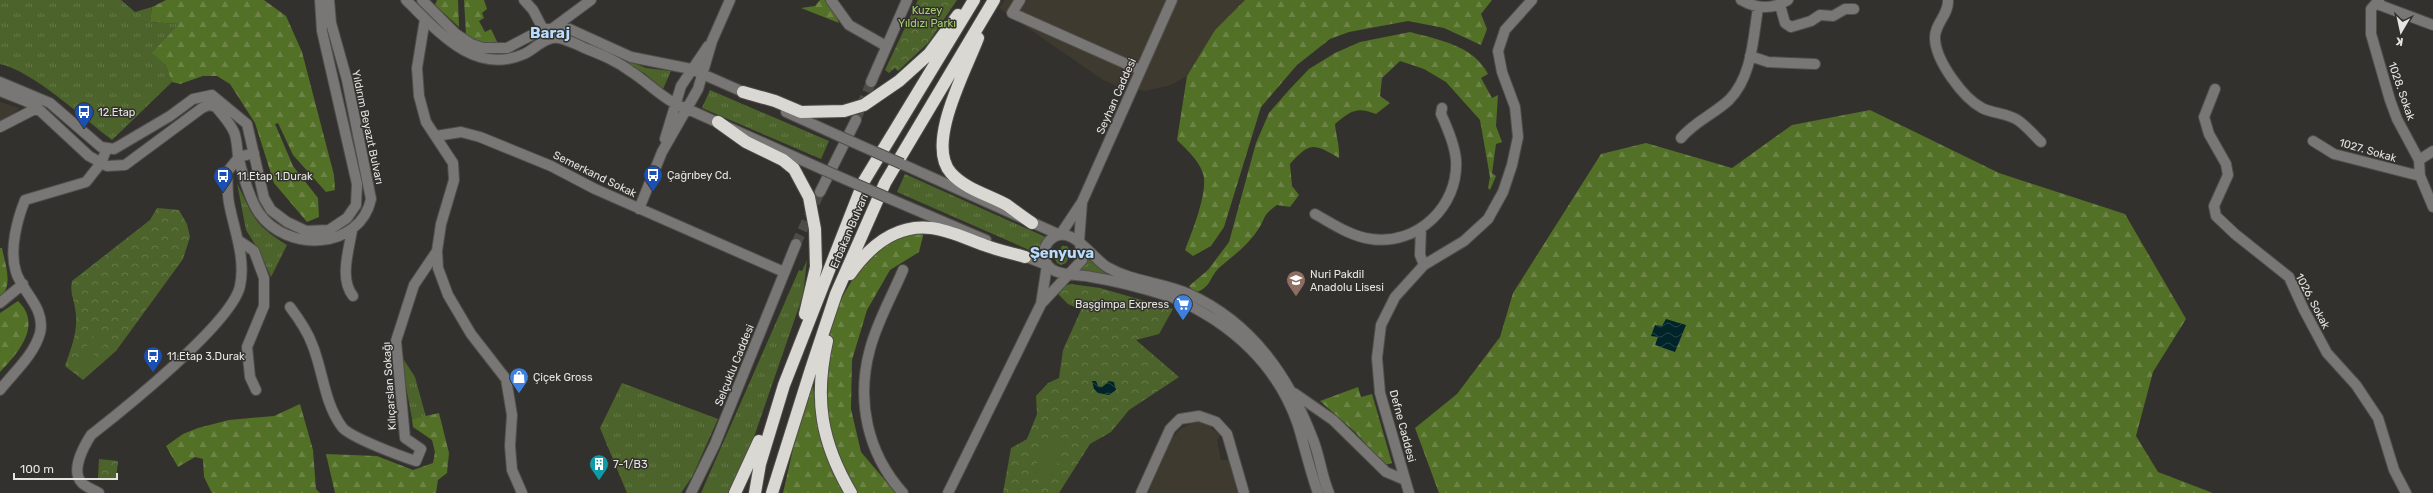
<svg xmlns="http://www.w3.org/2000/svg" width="2433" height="493" viewBox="0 0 2433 493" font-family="Rubik,sans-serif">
	<defs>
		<pattern id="grass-tufts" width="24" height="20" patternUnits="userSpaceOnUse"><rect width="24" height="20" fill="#4c642b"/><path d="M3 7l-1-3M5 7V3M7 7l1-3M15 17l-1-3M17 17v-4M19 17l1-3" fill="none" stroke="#667a49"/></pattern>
		<pattern id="forest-firs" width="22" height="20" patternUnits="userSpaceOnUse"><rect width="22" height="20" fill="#537027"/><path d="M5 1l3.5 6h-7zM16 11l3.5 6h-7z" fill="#6c8446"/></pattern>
		<pattern id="park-crowns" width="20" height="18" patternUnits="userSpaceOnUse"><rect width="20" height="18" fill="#4c642b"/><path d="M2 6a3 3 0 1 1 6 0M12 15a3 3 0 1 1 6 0" fill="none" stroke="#667a49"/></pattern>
		<pattern id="water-waves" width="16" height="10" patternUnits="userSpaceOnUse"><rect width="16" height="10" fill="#002429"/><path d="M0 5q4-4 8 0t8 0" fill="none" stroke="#254448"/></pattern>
	</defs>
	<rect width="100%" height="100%" fill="#33312d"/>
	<path fill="#3f3a30" d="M1005,0h240l-30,30 -28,46 -16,9 -25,6 -27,-4 -16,-7 -104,-72z
		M0,102l20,6 -20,15z
		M1204,422l16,13 -3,5 4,20h8l9,33h-90l23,-53 8,-10 12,-7z"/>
	<path fill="url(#grass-tufts)" d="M0,0h121l14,12 17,-5 -2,15 30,2 -15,40 7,18 -60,58c-28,-21 -79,-69 -112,-76z
		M584,42l62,26 25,3 -8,18 -19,-16 -60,-29z
		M710,90l119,51 -8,18 -119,-51z
		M905,174l145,65 -7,17 -146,-64z
		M237,183c16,33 16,41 50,62l-16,32 -11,-25 -14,-22z
		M1062,246h5l4,6 -5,11 -5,2 -4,-2 -2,-4z
		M1085,256l19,16 32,14 -59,-15z
		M807,260l-4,35 -58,168 -14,30h-30l98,-223 3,1z
		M400,354l15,23 11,40 -14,2z
		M622,383l96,36 -26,58 -11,16h-54l-27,-65z"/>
	<path fill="url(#forest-firs)" d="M166,0h98l22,16 16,36 32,123 1,15 -9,2 -33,-37 -15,-32 -3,1 18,42 25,32 1,19 -12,5 -33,-39 -19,-60 -25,-39 -13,-8h-14l-23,8 -8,-2 -7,-18 -13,-11 27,-29 -29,-2 2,-15z
		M437,0h21l1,27 -24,-22z
		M464,0h20l3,9 -5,4 2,5 -5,3 6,11 6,-3 9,19 -13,-2 -21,-11z
		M820,0h9l10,23 -38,-15 14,-2z
		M1245,0h247l-11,14 6,15 -6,16 -37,-17 -36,-7 -59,11 -19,7 -33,26 -36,42 -37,120 -13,19 -18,10 -8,-6c7,-18 21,-53 19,-72 -2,-15 -17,-28 -27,-38l10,-64 28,-46z
		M1410,32c29,8 63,13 78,42l-7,4 11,20 6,-3 -2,31 6,16 -6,2 -4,29 4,3 -6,14 -2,-2 2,-11 -10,-57 -34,-38 -22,-13 -24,-8 -18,17 -2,18 10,7 -14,11c-19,-8 -26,-3 -41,10 1,12 5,22 4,34 -26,-15 -29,-16 -49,6l2,22 7,9 -9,12 -13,-2c-16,11 -10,12 -20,26 -10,15 -24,25 -37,36 -11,10 -8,20 -25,26l-6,-7 19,-16 21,-28 27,-99 13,-30 20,-23 20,-21 26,-16 25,-11z
		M1870,110l129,63 126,41 61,105 -33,53 -17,64 22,36 55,21h-774l-24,-65 42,-34 43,-57 13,-44 88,-139 45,-11 86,25 60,-43z
		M924,232l-5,20 -29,18 -23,40 -15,50 -1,49 10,43 35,41h-39c-12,-21 -31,-57 -34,-81 -3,-24 6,-76 12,-99 5,-15 29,-54 41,-65 12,-11 32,-14 48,-16z
		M0,248h2c3,16 12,38 -2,49z
		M18,301c25,24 0,52 -18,71v-59z
		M808,383l5,1c3,40 12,74 33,109h-63z
		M1358,387l3,10 11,-3 20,69 -7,2 -30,-33 -35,-31z
		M300,404l13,46 3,39 4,4h-108l-8,-16 -1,-18 -8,-2 -17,10 -12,-21 17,-12 15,-6 31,-8 45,-4z
		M439,413l10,40 -2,20 -9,7 -2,13h-101l-9,-39 51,2 36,14 20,-7 2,-11 -3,-12 -19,-13 -1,-8z"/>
	<path fill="url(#park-crowns)" d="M918,0h39l-29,43 -30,28 -3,-3 -6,5 -4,-3z
		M157,208l22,2 8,14 3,13 -7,22 -67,92 -33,29 -18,-14c7,-20 14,-37 10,-58 -2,-12 -5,-15 -3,-27l78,-61z
		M1071,284l29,4 73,21 -14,25 -23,6 43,37 -50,33 -18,22 -21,12 -31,49h-56l8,-45 16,-9 10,-25 -1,-18 12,-13 11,-5 4,-28 18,-40 -13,-6 -12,-12 4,-5z
		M99,459l19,2 -2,18 -18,-1z"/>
	<path fill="#4c642b" d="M96,333l11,7 -10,14 -11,-7z
		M85,349l11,7 -9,14 -11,-7z
		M1050,435l17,8 -17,36 -17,-7z"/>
	<path fill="url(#water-waves)" d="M1666,319l20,6 -11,27 -20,-7 3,-8 -7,-1 4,-11 7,1z
		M1092,381h4l2,5 4,1 7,-6 5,1 2,8 -7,5 -11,-2 -4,-4z"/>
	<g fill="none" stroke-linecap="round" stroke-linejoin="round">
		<path stroke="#4e4c48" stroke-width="10" stroke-dasharray="10 5" stroke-linecap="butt" d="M856,120l15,-38
			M796,244l24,-52"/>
		<defs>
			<path id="minor" d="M406,0c32,31 68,76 118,54 11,-5 21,-18 35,-16 10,2 19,7 28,11 15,6 30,12 43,22 16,10 28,23 44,32l150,67
				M422,0l34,34 15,10 12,4h24l36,-19 22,-2 66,30 60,12 59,26
				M524,0l9,10 10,19
				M831,0l18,25 37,21
				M1020,0l-8,13 128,57
				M1741,0c16,9 31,10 47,0
				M1948,0c1,15 -14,24 -13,39 1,22 28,59 47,69 12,6 26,5 37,13 8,6 15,14 22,21
				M2379,0l-8,9v25l19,66 7,19 22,41 1,16 13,31
				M2377,4l56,21
				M1780,5l5,18 6,4 20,-6 9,-6 13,1 12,-7h9
				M425,19l-8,49 2,28 7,26 27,41 1,17 -13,44 -4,27 1,17 10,27 23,39 35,45 6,36 -2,31 2,24 10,23
				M553,28l38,-28
				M1750,56l18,6 47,2
				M0,82l50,21 51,44 13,2 56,-33 23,-17 19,-4 35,29 17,74 7,12 16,12 19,9 23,-1 18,-12 9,-13 1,-21 -35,-153 -2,-31
				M871,82l36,-82
				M2215,89l-11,28 5,17 17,30 2,11 -14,31 2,10 19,18 54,43 15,33 23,43 29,32 22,33 16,52 12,23
				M0,91l33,13 56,52 18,10 18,-1 77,-57 7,-3 7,2c6,7 14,16 18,25 3,7 3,16 4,24 4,16 12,44 21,57 28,40 101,37 112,-14l-24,-119 -16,-57 -2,-23
				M786,112l53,24
				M0,127l37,-19
				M436,136l25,-4 19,5 71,29 44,23 189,83
				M1681,138c13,-16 33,-24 48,-38 23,-23 24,-61 29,-92
				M665,139l16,-53 27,-40
				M2313,141l21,13 86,22
				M2419,160l14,-9
				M902,164l158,71
				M820,192l36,-72
				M888,198l98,42
				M639,209l23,-57 36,-63 14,-48 18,-41
				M1315,214c18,10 35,22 56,25 46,7 88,-33 85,-79 -1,-14 -9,-33 -15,-46l1,-6
				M1421,228l-1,27 4,10
				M352,230c-3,20 -13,49 1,66
				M1060,235l22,-33 90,-202
				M238,240l16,11 10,27v28l-17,41 3,30 6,13
				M1019,254l28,11
				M0,303l23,-19
				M1041,304l6,-39
				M290,307c9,12 17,23 22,37 11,26 12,59 30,83 7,10 61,30 74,34l5,-12 -16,-11 -9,-97 18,-56 23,-34
				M0,390c14,-18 34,-35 40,-57 6,-25 -18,-41 -24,-61 -7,-22 1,-52 9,-72l61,-18 15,-19 6,-15
				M1294,393l39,27 53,52 19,8
				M99,493c-5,-3 -13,-6 -17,-10 -12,-12 2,-37 9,-48 32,-25 141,-112 149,-149 6,-28 -6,-56 -11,-83 -2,-10 -1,-21 -2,-31l12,-15 15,-4
				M691,493l24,-49 81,-200
				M903,493c-36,-40 -47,-93 -33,-144 7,-27 22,-53 33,-79
				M948,493l93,-189 41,-44 1,-6 -4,-12 3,-40
				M1141,493l29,-64 10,-10 19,-3 17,6 11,12 17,59
				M1318,493c-8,-22 -13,-45 -20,-68 -15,-44 -44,-79 -83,-105 -15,-9 -30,-19 -47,-24 -25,-8 -51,-15 -77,-19 -10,-2 -28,-2 -36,-6 -13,-6 -14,-22 -5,-31 20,-19 42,18 57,27 26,15 55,15 82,27 64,29 101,84 125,148 6,16 8,35 15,51
				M1409,493l-29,-100 -3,-35 4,-33 14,-28 29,-32 40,-24 24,-22 15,-27 9,-27 6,-28 -3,-30 -13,-35 -4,-21 7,-21 27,-30"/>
			<path id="highway" d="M978,38c-12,32 -53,106 -27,135 14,16 38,22 56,32 8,6 16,12 25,18
				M743,92l32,9 26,11 43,-1 20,-6 35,-24 30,-27 29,-39
				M718,122l28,20 37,18 11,9 15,28 6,32 1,38 -11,47
				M850,274c19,-27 46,-50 81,-46 18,2 36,11 53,17 13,5 27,8 41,12
				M827,341c-13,58 -6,101 24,152
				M735,493l24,-52
				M755,493l5,-29 24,-79 80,-204 110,-181
				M772,493l39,-124 25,-75 49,-111 109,-183"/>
		</defs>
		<use href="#minor" stroke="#4f4e4a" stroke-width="12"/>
		<use href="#highway" stroke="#4f4e4a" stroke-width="14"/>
		<use href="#minor" stroke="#787775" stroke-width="10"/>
		<use href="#highway" stroke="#dad8d3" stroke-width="12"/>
		<defs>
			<path id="minor-bridge" d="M839,136l63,28
				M824,170l64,28"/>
		</defs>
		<use href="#minor-bridge" stroke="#4f4e4a" stroke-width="12" stroke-linecap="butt"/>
		<use href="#minor-bridge" stroke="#787775" stroke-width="10"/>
	</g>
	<defs>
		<symbol id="bus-pin" viewBox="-11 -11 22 30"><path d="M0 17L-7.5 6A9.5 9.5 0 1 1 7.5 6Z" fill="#1a4fb4" stroke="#33312d"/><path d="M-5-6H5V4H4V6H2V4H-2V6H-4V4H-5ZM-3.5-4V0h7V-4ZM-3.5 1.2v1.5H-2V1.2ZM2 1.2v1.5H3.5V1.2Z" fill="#fff"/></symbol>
		<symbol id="school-pin" viewBox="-11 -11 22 30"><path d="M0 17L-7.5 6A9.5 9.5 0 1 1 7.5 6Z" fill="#8d6e63" stroke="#33312d"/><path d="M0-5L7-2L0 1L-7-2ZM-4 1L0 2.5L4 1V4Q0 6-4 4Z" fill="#fff"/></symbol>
		<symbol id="supermarket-pin" viewBox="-11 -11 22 30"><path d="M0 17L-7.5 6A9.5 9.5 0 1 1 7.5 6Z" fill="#3f7fe0" stroke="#33312d"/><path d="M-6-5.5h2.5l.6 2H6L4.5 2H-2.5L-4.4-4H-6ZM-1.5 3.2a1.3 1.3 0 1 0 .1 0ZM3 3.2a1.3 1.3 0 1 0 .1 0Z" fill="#fff"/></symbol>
		<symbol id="shop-pin" viewBox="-11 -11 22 30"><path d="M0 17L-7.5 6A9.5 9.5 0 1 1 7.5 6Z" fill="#3f7fe0" stroke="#33312d"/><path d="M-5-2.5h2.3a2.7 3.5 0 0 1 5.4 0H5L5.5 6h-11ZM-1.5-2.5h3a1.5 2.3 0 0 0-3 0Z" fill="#fff"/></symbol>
		<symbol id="building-pin" viewBox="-11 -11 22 30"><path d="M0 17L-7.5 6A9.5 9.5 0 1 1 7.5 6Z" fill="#0f9aa8" stroke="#33312d"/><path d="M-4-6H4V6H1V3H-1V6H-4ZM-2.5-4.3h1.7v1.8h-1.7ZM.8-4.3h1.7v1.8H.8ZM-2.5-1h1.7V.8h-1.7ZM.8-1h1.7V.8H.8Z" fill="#fff"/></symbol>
	</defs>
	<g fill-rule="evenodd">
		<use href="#bus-pin" x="73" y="101" width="22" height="30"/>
		<use href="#bus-pin" x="642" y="164" width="22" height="30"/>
		<use href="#bus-pin" x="212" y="165" width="22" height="30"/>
		<use href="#school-pin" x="1285" y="269" width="22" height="30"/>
		<use href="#supermarket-pin" x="1172" y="293" width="22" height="30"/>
		<use href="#bus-pin" x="142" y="345" width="22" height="30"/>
		<use href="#shop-pin" x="508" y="366" width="22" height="30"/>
		<use href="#building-pin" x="588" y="453" width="22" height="30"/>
	</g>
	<g text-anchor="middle" stroke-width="3" stroke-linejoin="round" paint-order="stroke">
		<g font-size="11" fill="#a4cf6b" stroke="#33312d">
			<text x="927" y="14">Kuzey<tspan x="927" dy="13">Yıldızı Parkı</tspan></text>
		</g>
		<g font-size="11" fill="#e5e4e1" stroke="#33312d">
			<text transform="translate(2402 91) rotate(71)" y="4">1028. Sokak</text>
			<text transform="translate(1116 96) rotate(-66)" y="4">Seyhan Caddesi</text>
			<text transform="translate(368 127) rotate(78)" y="4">Yıldırım Beyazıt Bulvarı</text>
			<text transform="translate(2368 150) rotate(16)" y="4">1027. Sokak</text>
			<text transform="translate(595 174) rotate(26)" y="4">Semerkand Sokak</text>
			<text transform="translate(849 231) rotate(-67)" y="4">Erbakan Bulvarı</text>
			<text transform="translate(2313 301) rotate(62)" y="4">1026. Sokak</text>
			<text transform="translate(734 365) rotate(-68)" y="4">Selçuklu Caddesi</text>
			<text transform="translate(389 386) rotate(-94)" y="4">Kılıçarslan Sokağı</text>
			<text transform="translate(1403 426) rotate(75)" y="4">Defne Caddesi</text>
		</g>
		<g font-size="11" fill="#e5e4e1" stroke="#33312d" text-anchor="start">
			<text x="98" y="116">12.Etap</text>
			<text x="667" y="179">Çağrıbey Cd.</text>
			<text x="237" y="180">11.Etap 1.Durak</text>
			<text x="1310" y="278">Nuri Pakdil<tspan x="1310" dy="13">Anadolu Lisesi</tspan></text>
			<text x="1169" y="308" text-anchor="end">Başgimpa Express</text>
			<text x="167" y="360">11.Etap 3.Durak</text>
			<text x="533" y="381">Çiçek Gross</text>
			<text x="613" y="468">7-1/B3</text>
		</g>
		<g font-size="15" font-weight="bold" fill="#b7dcfd" stroke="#33312d">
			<text x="550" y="38">Baraj</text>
			<text x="1062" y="258">Şenyuva</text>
		</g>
	</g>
	<g transform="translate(2401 32) rotate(189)" stroke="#33312d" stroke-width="3" paint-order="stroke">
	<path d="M0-3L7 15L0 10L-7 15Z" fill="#e5e4e1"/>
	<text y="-6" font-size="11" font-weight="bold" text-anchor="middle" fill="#e5e4e1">K</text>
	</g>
	<path d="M14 473v6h103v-6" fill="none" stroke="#e5e4e1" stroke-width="2"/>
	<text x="20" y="473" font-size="12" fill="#e5e4e1" stroke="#33312d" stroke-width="3" paint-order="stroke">100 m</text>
</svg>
